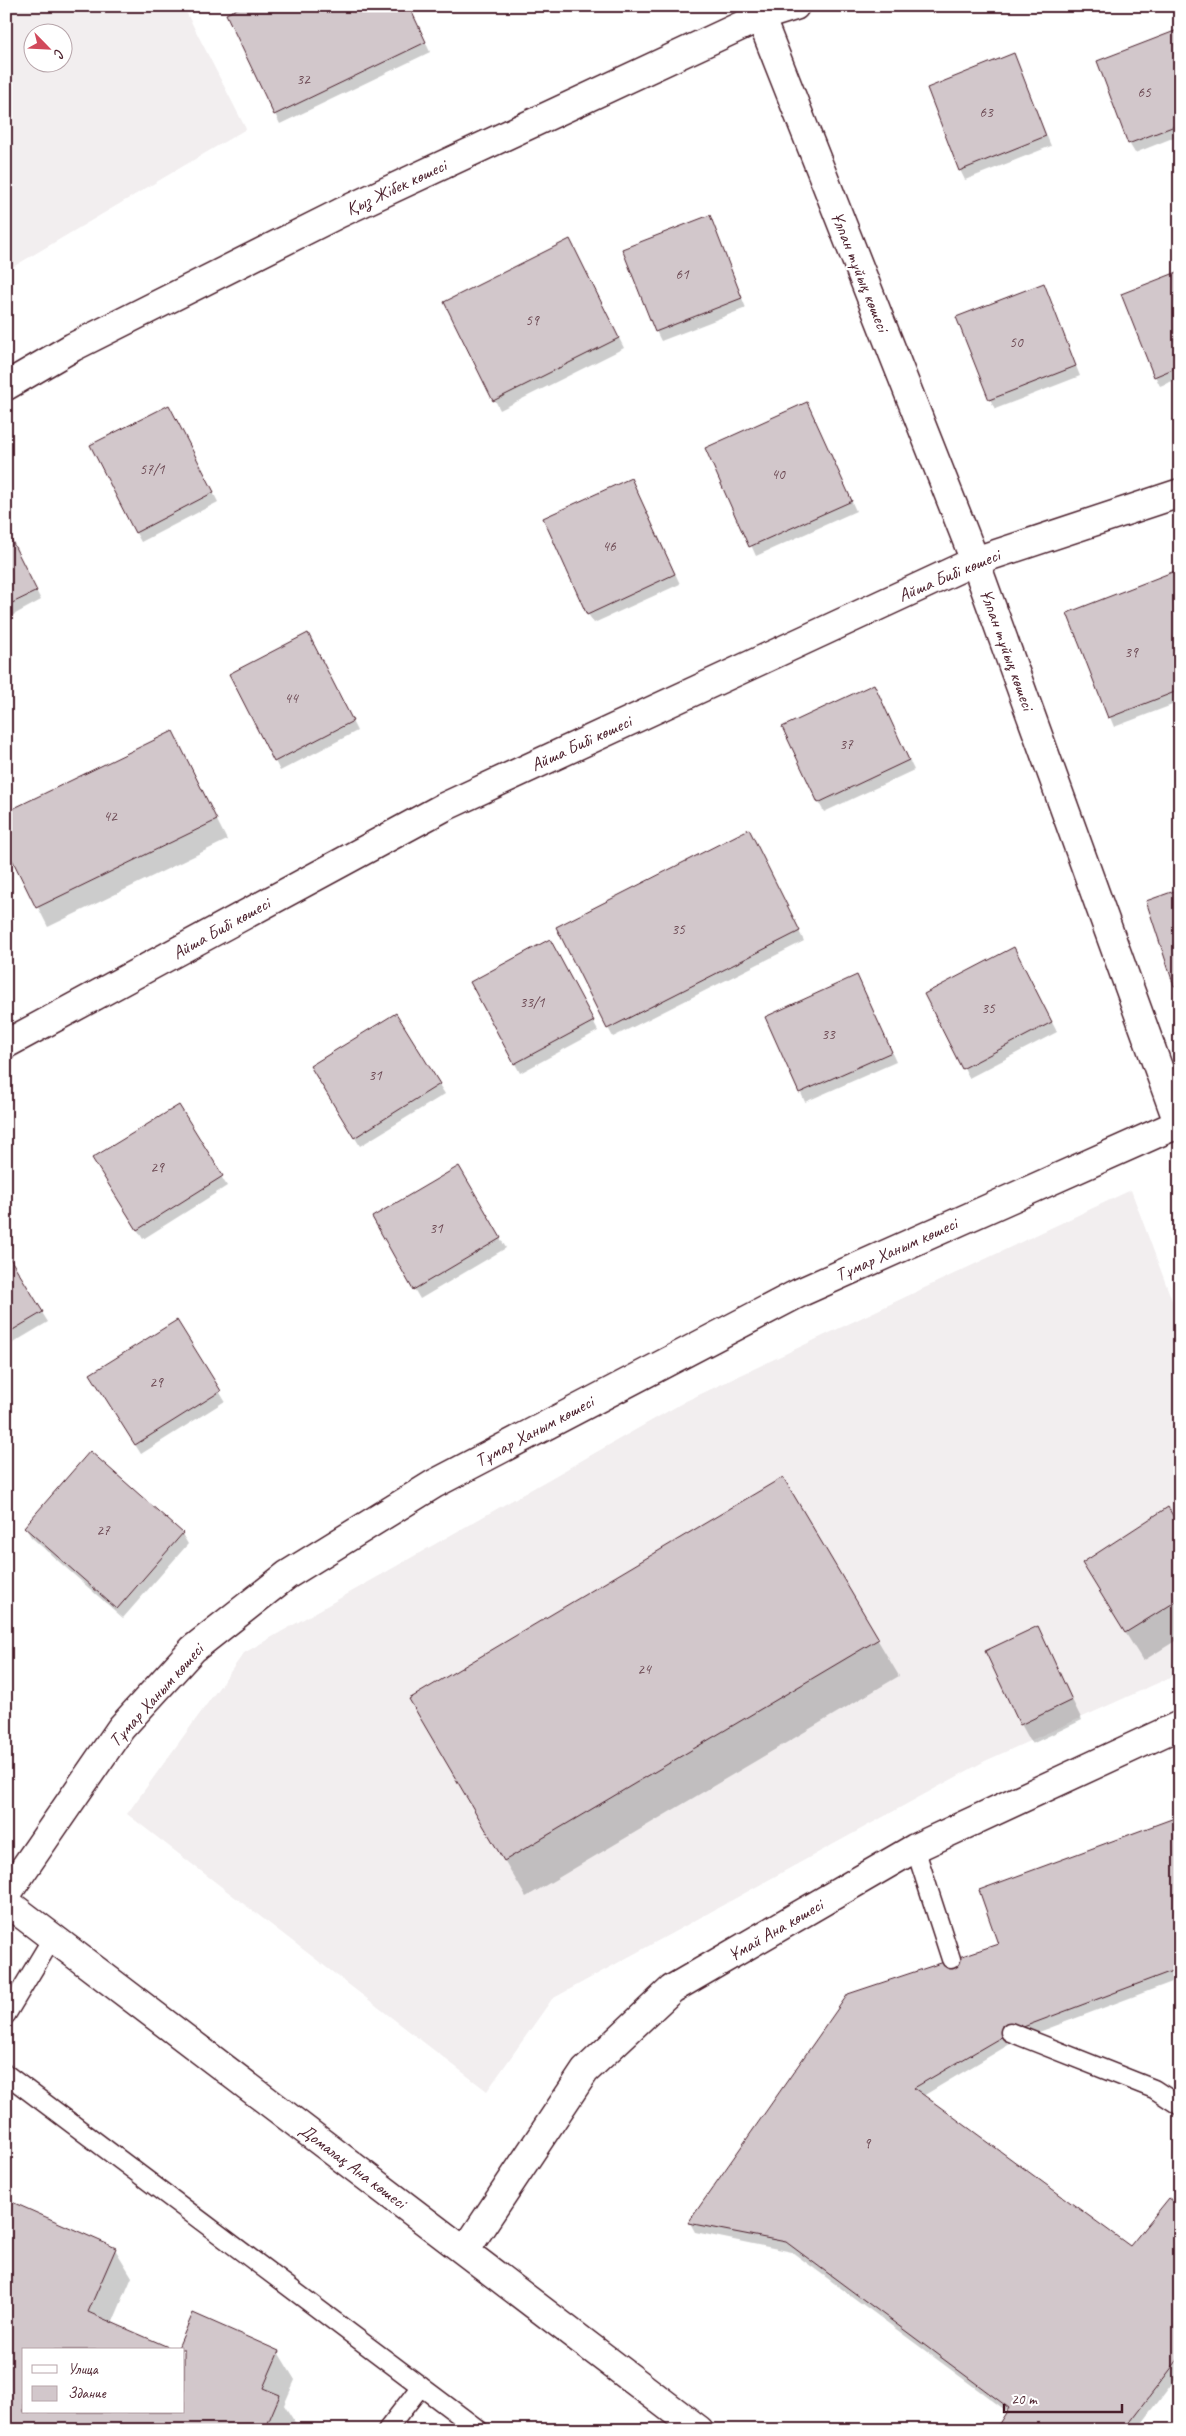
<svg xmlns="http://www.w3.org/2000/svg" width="1186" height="2436" viewBox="0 0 1186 2436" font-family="Caveat,sans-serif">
	<rect width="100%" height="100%" fill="#fff"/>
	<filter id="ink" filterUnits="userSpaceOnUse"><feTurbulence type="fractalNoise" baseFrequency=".02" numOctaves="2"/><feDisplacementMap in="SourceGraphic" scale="10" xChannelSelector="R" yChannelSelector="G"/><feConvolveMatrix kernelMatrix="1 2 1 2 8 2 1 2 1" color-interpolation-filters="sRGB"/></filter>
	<g filter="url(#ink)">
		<path fill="#f2eeef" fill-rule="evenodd" d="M6,6h177l63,123 -240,142zM32,32h30v30h-30z
			M1131,1190l49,132v351l-195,88 -433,238 -65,92 -360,-277 117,-161 442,-252z"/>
		<path fill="#0003" d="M409,6l21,46 -150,72 -5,-10z
			M1180,30v105l-45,18 -6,-10z
			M1013,55l38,91 -86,34 -5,-10z
			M709,217l37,91 -85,33 -5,-10z
			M575,250l49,98 -124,62 -54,-107z
			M1180,272v106l-20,8 -5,-10z
			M1043,284l37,92 -85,33 -5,-10z
			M812,413l44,98 -100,45 -49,-108z
			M174,416l44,86 -77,40 -5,-9z
			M636,489l44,95 -86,39 -6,-9z
			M6,531l35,69 -35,19z
			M1180,570v132l-66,25 -46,-113z
			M313,644l44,87 -77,40 -5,-10z
			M874,686l40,84 -90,42 -5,-9z
			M172,732l55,108 -179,87 -42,-83z
			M754,841l50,100 -191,96 -5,-9z
			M1180,891v103l-5,-8 -28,-84z
			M555,950l43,81 -78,42 -48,-91z
			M1019,958l38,74 -88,46 -44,-83z
			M857,977l39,85 -91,40 -38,-84z
			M395,1014l50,80 -85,52 -48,-79z
			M178,1106l49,80 -84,53 -44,-71z
			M459,1168l47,80 -86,51 -47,-81z
			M6,1255l42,67 -42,25z
			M177,1322l48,79 -84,53 -44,-70z
			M90,1453l92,81 6,10 -65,74 -92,-81 -6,-10z
			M782,1478l117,198 -373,221 -95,-161z
			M1180,1530v108l-37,23 -43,-69z
			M1037,1628l45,92 -50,24 -11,-20z
			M1180,1817v162l-165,62 -92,55 207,151 50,-39v165l-43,57h-141l12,-18 -216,-160 -97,-20 -5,-9 310,-278z
			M6,2218l109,31 17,28 -20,47 -88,26v62h160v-62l94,2 17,28 -11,25 12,19 -3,6h-287z"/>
		<path fill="#d2c7cb" stroke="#4a1f2b" d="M243,6h166l17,36 -152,73 -48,-101z
			M1180,29v95l-52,20 -31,-83z
			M1014,53l32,83 -87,35 -32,-83z
			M710,215l32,83 -87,34 -33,-83z
			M570,239l49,99 -126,63 -49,-99z
			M1180,271v95l-26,11 -33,-83z
			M1044,283l32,83 -87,34 -33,-83z
			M807,402l45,99 -103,46 -44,-99z
			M169,405l45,87 -79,41 -45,-88z
			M631,478l44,96 -88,41 -44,-97z
			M6,529l31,62 -31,15z
			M1180,569v121l-72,28 -41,-105z
			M308,633l45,88 -79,41 -45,-88z
			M874,684l35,76 -91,43 -36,-76z
			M173,731l44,89 -181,88 -30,-61v-35z
			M749,829l51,102 -193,98 -51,-102z
			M1180,889v95l-6,2 -28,-85z
			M550,939l44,82 -80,43 -44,-82z
			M1014,947l38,75 -90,47 -38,-75z
			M857,975l35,77 -93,41 -34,-76z
			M396,1013l44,71 -86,54 -44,-72z
			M179,1105l44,71 -86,54 -45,-72z
			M459,1166l42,72 -88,52 -41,-73z
			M6,1252l37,60 -37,22z
			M177,1320l44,71 -86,54 -45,-71z
			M90,1451l93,82 -66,76 -93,-82z
			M783,1477l96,162 -375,222 -95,-162z
			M1168,1507l12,21v71l-55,34 -43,-70z
			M1038,1626l34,74 -52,25 -35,-74z
			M1180,1816v152l-170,64 -96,56 216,158 39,-48 11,8v151l-56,73h-129l14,-22 -223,-166 -98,-19 160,-229 150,-50 -19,-54z
			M12,2202l104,46 -28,64 87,38h-151v62h160v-62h-7l16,-37 86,38 -16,37 17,7 -15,35h-259v-216z"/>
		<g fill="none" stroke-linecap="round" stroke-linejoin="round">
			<defs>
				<path id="service" d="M915,1848l36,111
					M6,2015l47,-78
					M1010,2032l144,57 26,17
					M6,2074l473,356
					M387,2430l34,-44"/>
				<path id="minor" d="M756,6l219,555 205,567
					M6,386l67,-39 267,-134 420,-196 35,-11
					M6,1044l438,-237 531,-246 205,-68
					M6,1895l115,-167 72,-79 94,-74 147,-91 365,-191 381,-170
					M6,1902l693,528
					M465,2251l120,-180 87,-82 243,-141 265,-123"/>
			</defs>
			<use href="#service" stroke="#4a1f2b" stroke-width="21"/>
			<use href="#minor" stroke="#4a1f2b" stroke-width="31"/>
			<use href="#service" stroke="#fff" stroke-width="18"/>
			<use href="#minor" stroke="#fff" stroke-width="28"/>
		</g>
	</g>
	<g text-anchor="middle" stroke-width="4.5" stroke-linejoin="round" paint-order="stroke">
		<g font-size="15" fill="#6c4953">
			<text x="303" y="84">32</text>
			<text x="1144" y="97">65</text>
			<text x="986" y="117">63</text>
			<text x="682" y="279">61</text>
			<text x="532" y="325">59</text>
			<text x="1016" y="347">50</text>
			<text x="152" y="474">57/1</text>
			<text x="778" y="479">40</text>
			<text x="609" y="551">46</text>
			<text x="1131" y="657">39</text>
			<text x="291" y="703">44</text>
			<text x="846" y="749">37</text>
			<text x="110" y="821">42</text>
			<text x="678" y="934">35</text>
			<text x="532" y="1007">33/1</text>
			<text x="988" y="1013">35</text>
			<text x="828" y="1039">33</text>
			<text x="375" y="1080">31</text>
			<text x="157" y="1172">29</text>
			<text x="436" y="1233">31</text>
			<text x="156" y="1387">29</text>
			<text x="103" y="1535">27</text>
			<text x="644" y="1674">24</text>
			<text x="867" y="2148">9</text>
		</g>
		<g font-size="18" fill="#4a1f2b" stroke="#fff">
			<text transform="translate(396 187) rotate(-25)" y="6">Қыз Жібек көшесі</text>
			<text transform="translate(860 271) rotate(68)" y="6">Ұлпан тұйық көшесі</text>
			<text transform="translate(949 575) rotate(-23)" y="6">Айша Бибі көшесі</text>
			<text transform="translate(1007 649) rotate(70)" y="6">Ұлпан тұйық көшесі</text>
			<text transform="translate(581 743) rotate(-25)" y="6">Айша Бибі көшесі</text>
			<text transform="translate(221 928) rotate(-29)" y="6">Айша Бибі көшесі</text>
			<text transform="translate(896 1249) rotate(-24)" y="6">Тұмар Ханым көшесі</text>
			<text transform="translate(534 1431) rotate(-28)" y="6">Тұмар Ханым көшесі</text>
			<text transform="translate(156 1695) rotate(-48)" y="6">Тұмар Ханым көшесі</text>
			<text transform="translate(775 1930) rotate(-30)" y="6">Ұмай Ана көшесі</text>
			<text transform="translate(353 2166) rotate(37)" y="6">Домалақ Ана көшесі</text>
		</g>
	</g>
	<rect width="1186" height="2436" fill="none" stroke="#fff" stroke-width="25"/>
	<rect x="12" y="12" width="1161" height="2411" fill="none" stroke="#4a1f2b" stroke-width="2" filter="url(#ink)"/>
	<rect x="22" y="2348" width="162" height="65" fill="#ffffff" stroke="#b7a5aa"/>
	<rect x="32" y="2365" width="25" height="8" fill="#ffffff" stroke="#b7a5aa"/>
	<text x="68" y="2374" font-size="15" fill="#4a1f2b">Улица</text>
	<rect x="32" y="2386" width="25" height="15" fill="#d2c7cb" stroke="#b7a5aa"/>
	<text x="68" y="2398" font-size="15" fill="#4a1f2b">Здание</text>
	<g transform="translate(48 48) rotate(114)"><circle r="24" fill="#ffffff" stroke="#b7a5aa"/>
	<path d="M0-4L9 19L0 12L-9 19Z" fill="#d1495b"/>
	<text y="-8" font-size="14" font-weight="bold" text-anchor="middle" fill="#4a1f2b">С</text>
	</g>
	<path d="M1004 2404v8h118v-8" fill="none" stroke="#4a1f2b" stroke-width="2.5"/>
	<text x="1011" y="2404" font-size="15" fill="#4a1f2b" stroke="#ffffff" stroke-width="4" paint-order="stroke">20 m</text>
</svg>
